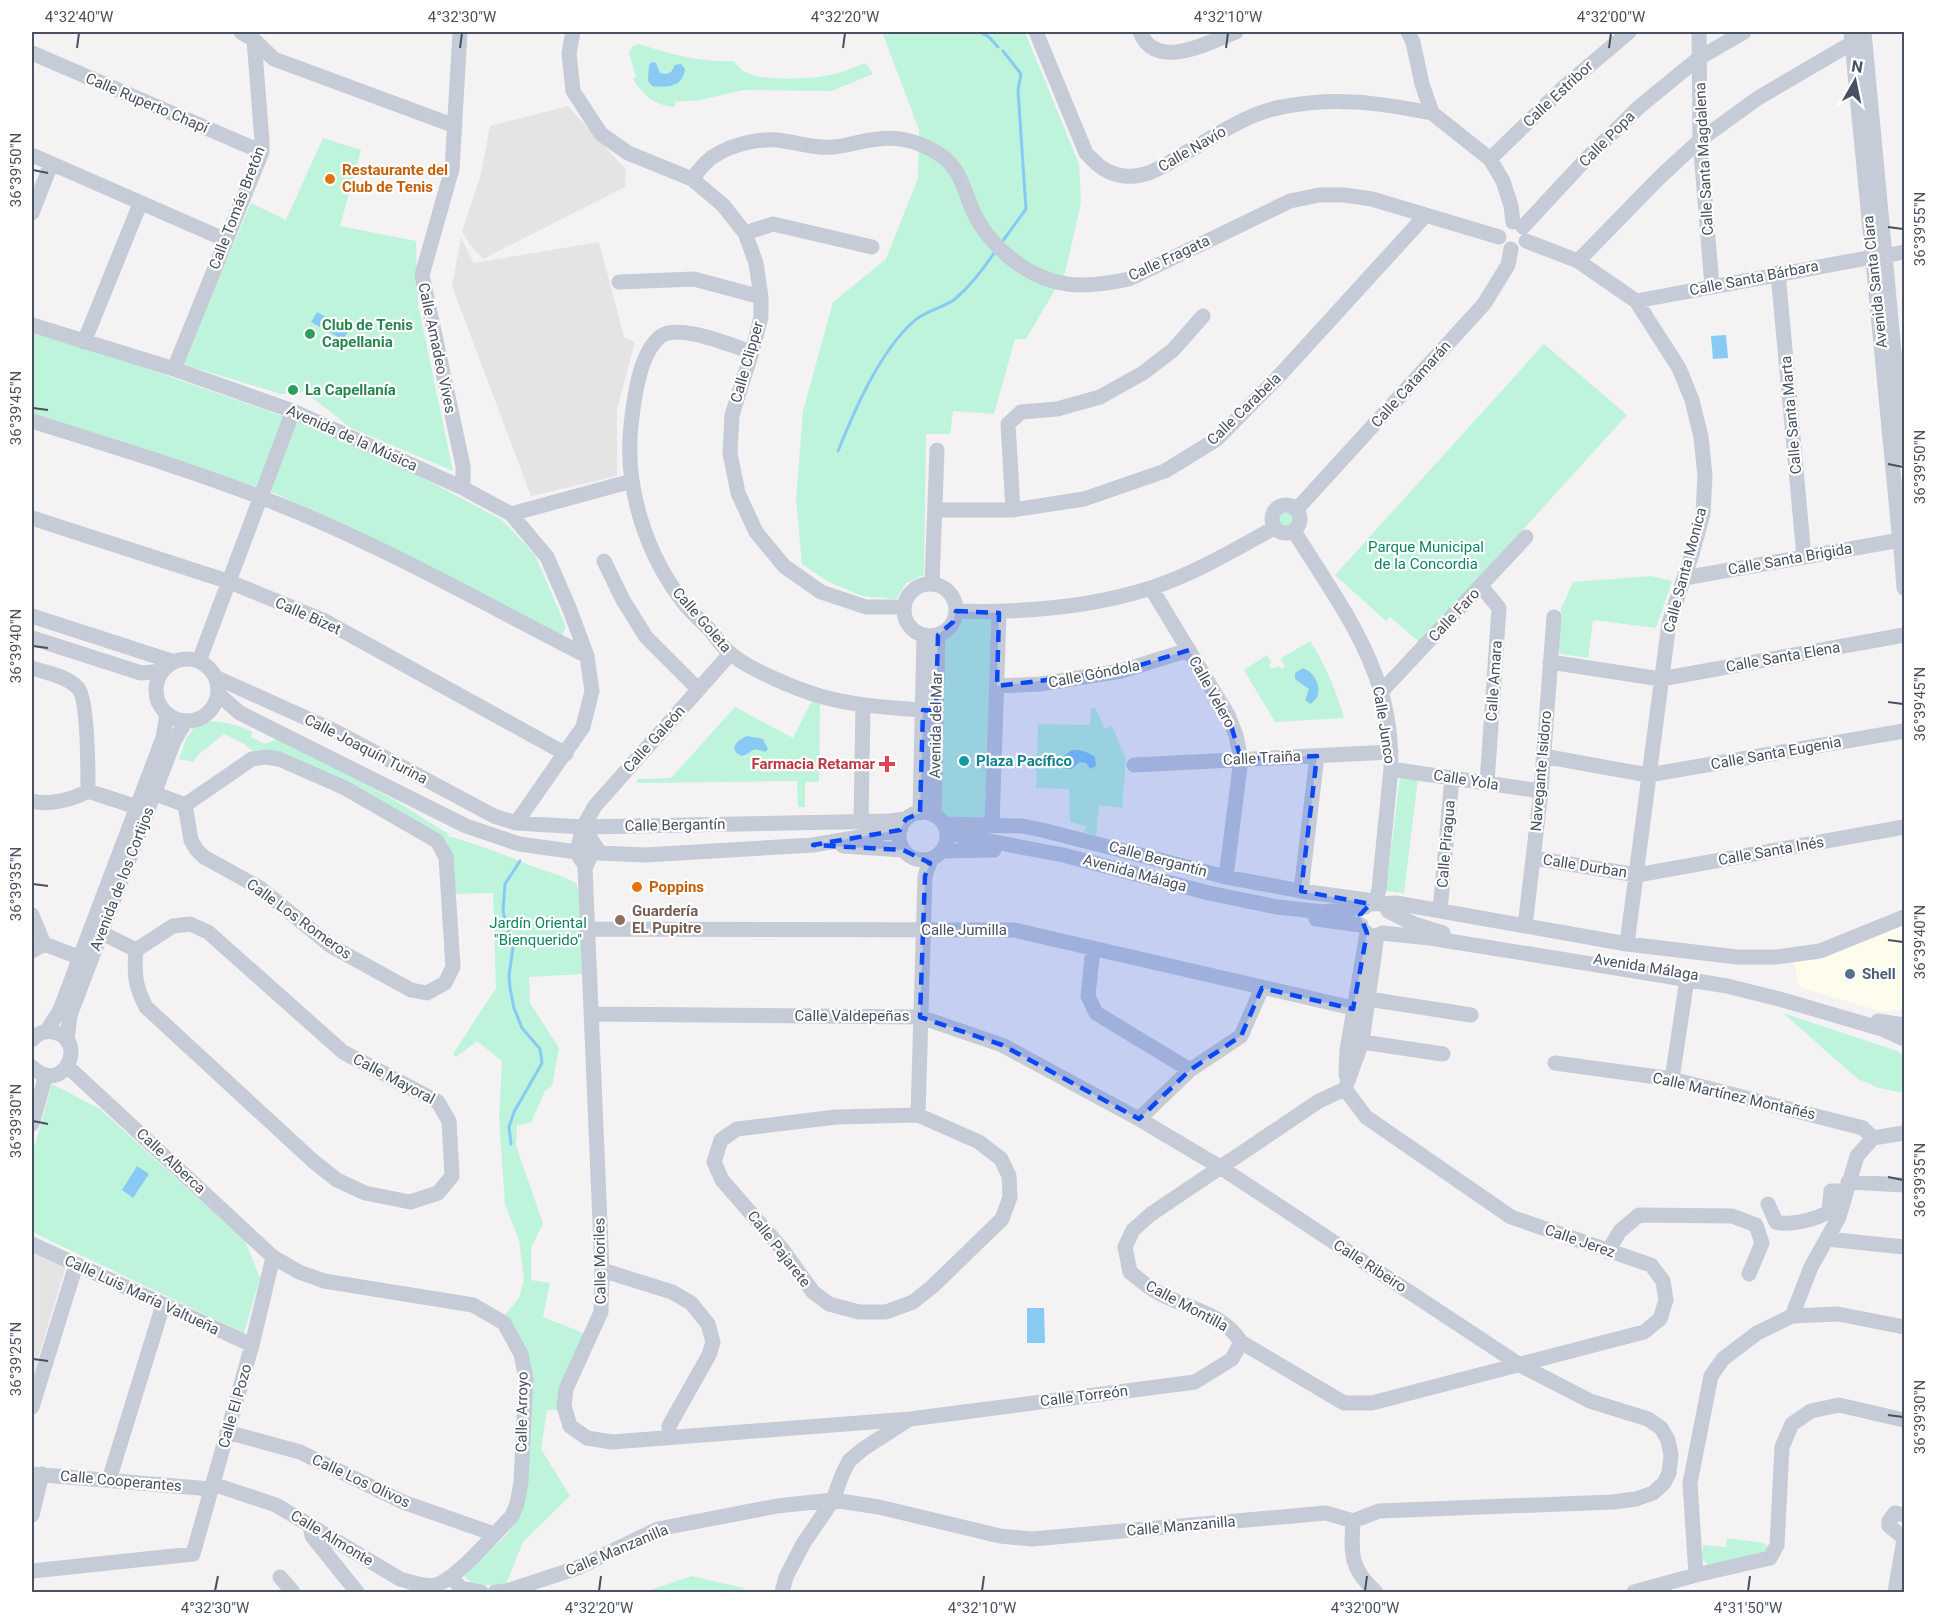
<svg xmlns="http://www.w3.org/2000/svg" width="1936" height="1624" viewBox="0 0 1936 1624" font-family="Roboto,sans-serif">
	<rect width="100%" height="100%" fill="#f4f2f2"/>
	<path fill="#fefcec" d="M1904,925v84l-21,3 -84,-25 -5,-25z"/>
	<path fill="#e5e3e4" d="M568,106l58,64 -1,17 -142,72 -13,-14 -8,-14 19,-57 9,-48z
		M461,238l13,25 125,-21 25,95 11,5 -18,67v67l-86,20 -79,-210z
		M32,1250l34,16 -34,113z"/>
	<path fill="#bef4dc" d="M882,32h143l54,132 2,39 -16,70 -39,66h-11l-21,75 -41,-3 -3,23h-24l-2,141 -18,8 -10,16 -34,-3 -35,-15 -25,-17 -6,-64 7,-89 30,-109 53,-43 32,-81 1,-48z
		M639,44c30,10 64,19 95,17 5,7 10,12 19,14 17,6 62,4 81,-1 10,-2 21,-7 31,-11l8,11 -41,17 -89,-1 -43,10 -25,2v5c-21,-2 -31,-11 -42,-28l3,-2 -7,-24 4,-7z
		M323,138l38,12 -21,76 76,15 2,63 35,167 -102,-43 -46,-36 -24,2 -99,-30 69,-161 35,17z
		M32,333l96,29 180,63 104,47 90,48 33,35 31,72 -5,10 -286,-144 -243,-78z
		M1544,344l83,71 -207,228 -30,-26 -4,4 -51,-46z
		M1276 519a9 9 0 1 1 18 0a9 9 0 1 1-18 0Z
		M1651,576l21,5 -16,47 -63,-8 -5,38 -27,-4 -2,-4 2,-41 12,-27z
		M959,614l36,2 -6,206 -44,-1 -4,-4v-180l12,-10z
		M1310,641c16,25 26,49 34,77l-69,4 -31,-52 23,-15 4,7 -2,3 2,4 8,-3 2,3 4,-2 -4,-9z
		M812,701l8,2 -1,79h-14v25h-7l-1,-26 -160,2v-4l34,-1 64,-71 58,31z
		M1091,708h4l10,21 7,-3 14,33 -4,49 -23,-3 -3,31 -11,-4 1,-6 -16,-4 -1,-33 -33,-1 2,-64 52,1z
		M210,721c15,1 29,4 43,11l-3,5 15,7 13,-5 115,60 57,36 -4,1c30,7 58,19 86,30 16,6 29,9 44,17l4,16 2,75 -53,3 1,26 29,45 -7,38 -7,5 -14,32 -14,2 -1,21 27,77 -12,25v32l19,3 -7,34 43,17 -27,76h-12l-6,39 29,47 -47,46 -17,42 -31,2 -11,-10 43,-42 13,-19 13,-131 -29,-68 15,-18 5,-19 -5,-39 -14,-35 -6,-88 3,-56 -25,-20 -21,16 -3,-3 43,-66 -3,-95 -39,1 -1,-36 -8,-21v3l-137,-75 -32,-14 -17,-1 -6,1 -10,-8 -19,-9 -26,21 -5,7 -14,-3 7,-20 9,-13z
		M1400,776l18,2 -14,115 -18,-2z
		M1783,1013l114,38 7,5v37l-25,-5 -21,-9z
		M52,1084l48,25 145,132 15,37 -16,55 -212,-101v-77z
		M1727,1538l36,5 6,4 -4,6 -57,12 -6,-7 1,-13 23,2z
		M692,1576l52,12 -1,4h-99z"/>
	<path fill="#88caf4" d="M652,62l4,1 4,10 6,1 5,-2 4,-7 6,-1 4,5c-2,18 -18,19 -33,17l-4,-5 1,-16z
		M317,312l32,18 -6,10 -32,-18z
		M1726,335l2,23 -15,1 -2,-23z
		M1303,668c14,5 23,27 7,36l-5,-4 4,-11 -14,-10v-6z
		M747,736l16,3 5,10 -3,3c-14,-6 -11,0 -23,4 -15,-6 -5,-16 5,-20z
		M1072,750c9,0 15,1 23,7l1,9 -6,3 -4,-6 -6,-1 -9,7h-5l-5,-4v-7z
		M137,1166l12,8 -16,24 -11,-8z
		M1027,1308h17l1,35h-18z"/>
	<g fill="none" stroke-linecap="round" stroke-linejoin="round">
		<path stroke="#88caf4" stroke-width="3" d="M980,32l9,5 9,10
			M1002,242l24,-33 -8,-119 3,-16 -18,-23
			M838,451c17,-42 42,-100 76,-130 11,-10 31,-14 41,-22 15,-13 30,-32 41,-49
			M511,1144l-2,-17 5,-15 28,-49 -2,-14 -18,-21 -8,-20 -4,-20 -1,-13 4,-27 -10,-37 2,-27 15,-23"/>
		<path stroke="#c5cbd7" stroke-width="15" d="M241,32l13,8 20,19 181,67
			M460,32l-8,137 -30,106 41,191v22
			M573,32l-4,21 4,38 28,43 27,19 64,26 31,26 22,28 11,30 5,34v20l-9,35 -20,63 -2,38 8,40 18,39 28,34 37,26 45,15h37
			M1036,32l50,121c11,12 21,21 38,23 23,3 44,-13 63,-24 30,-17 61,-39 95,-45 53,-11 98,-4 150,6
			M1140,32c16,40 69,10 96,0
			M1408,32l5,10 9,42 10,29 58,46 13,22 8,25 2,16
			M1699,32l1,108 12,146
			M1851,32l48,500
			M1864,32l40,426
			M32,53l230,99
			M32,155l194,85
			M1490,159l75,-73 64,-54
			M692,179c6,-7 13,-18 22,-23 19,-12 47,-19 70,-15 16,2 32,8 49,6 15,-1 30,-7 45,-8 24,-3 45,4 64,17 19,14 22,35 31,55 9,20 22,35 40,49 37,29 71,29 116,19l161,-78 29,-6h25l28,4 127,38
			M32,213l19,-49
			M1523,227l64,-69 52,-51 60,-49 45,-26
			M745,233l28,-9 99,23
			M1526,241l52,20 58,40 43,67 13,32 9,37 4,39 -2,38 -11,40 -23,69 -42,321
			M1884,256l20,-4
			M1578,261l81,-83 41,-38 58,-42 94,-55
			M1778,273l26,284
			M619,282l75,-3 67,18
			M1636,301l237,-44
			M32,325l142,44 119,42 170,77 48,26 36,43 23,53 17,46 5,35 -9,36 -67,96
			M84,342l56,-138
			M752,352c-20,-6 -73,-29 -91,-16 -22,17 -27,63 -30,89 -7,61 15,130 53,178 7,9 17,18 25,26 7,8 13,18 21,24 18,16 66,36 90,43 38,11 77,12 116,15
			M174,369l88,-217v-11l-8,-101
			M32,421c76,24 153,47 228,76 113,43 219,104 327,159
			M1272 519a14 14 0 1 1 28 0a14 14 0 1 1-28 0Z
			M935,510h78l71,-11 81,-28 52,-32 62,-63 146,-160
			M1013,510l-5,-86 13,-12 36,-3 43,-12 43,-24 30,-23 30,-34
			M1296,510l188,-206 24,-39 3,-16
			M511,514l121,-33
			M32,518l198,64 95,39 241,133
			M1294,531c31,51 70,102 87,161 7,22 10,53 10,77l-12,120 -4,15
			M1901,549l3,39
			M604,561l19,39 23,37 52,52
			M1684,578l211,-37
			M932,583l5,-133
			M904 610a26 26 0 1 1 52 0a26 26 0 1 1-52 0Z
			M1481,586l18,22 -12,175
			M1151,588l77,127 8,20 5,24 -15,118
			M956,611c65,2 132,-3 195,-23 43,-14 83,-38 123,-60
			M32,616l142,46
			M32,638l109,35 22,-2
			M156 690a31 31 0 1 1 62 0a31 31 0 1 1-62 0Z
			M199,661l94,-250
			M1550,662l111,17 243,-44
			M32,668c15,5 35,8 46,20 10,11 10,84 10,103 -14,8 -40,15 -56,10
			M215,677l120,54 159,85 22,7 67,4 307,-6 16,-2
			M997,686l44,-2 80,-13 68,-21
			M1381,692l145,-155
			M218,694l22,19 226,113 53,18 58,8 68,3 168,-10 87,-15
			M1543,756l105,19 256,-44
			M266,757l13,2 66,29 92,53 9,16 7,110 -8,16 -18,10 -16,-3 -80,-44 -71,-58 -56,-31 -8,-8 -5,-9 -6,-35 67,-46z
			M1134,765l257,-13
			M1391,769l150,22
			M146,790l39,15
			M88,791l49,16
			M899 836a24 24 0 1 1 48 0a24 24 0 1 1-48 0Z
			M920,813l4,-178
			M934,815l4,-180
			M861,822l2,-116
			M944,824l78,2 20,4 184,47 75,14 66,9 3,4
			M992,825l7,-212
			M583,827l12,-21 135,-152
			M947,833l116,22 146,38 68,14 46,5 42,-5
			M843,846l60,4
			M942,851l52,-1
			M592,853l-7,15 17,402 -1,42 -35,77 -2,17 6,20 17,12 25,4 298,-23 285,-37 37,-23 9,-17
			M1533,858l104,17 267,-48
			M581,860l-4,-8 6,-25 17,26
			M1301,891l16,-135
			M1381,904l15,-1 231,41 110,13h39l44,-6 84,-34
			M1388,911l26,13 29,9
			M1440,911l12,-134
			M32,915l12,29 -12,7
			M1316,919l45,6
			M190,924l18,8 135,120 95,50 11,19 3,55 -14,17 -28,9 -45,-9 -28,-13 -24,-19 -167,-154c-11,-21 -12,-33 -10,-57l37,-24z
			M1525,926l16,-135 13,-174
			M94,929l42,21
			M588,929l426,1 352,81
			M1382,933l48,5 297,48 56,14 99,29 22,10
			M44,944l45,17
			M1093,948l-5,48 8,17 94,57
			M1368,999l103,16
			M1878,1021l26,4
			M46,1032l14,-22 103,-272 4,-24
			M32,1040c5,-6 12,-10 21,-8 36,5 12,66 -21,35
			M67,1041l3,-26 104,-274 12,-20
			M1362,1042l81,12
			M1555,1063l117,16 191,49 10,10
			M67,1066l206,191 26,15 25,9 149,24 31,18 17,31 5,25 -5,103 -4,22 -5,12c-18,18 -54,62 -76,69 -12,3 -25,-3 -36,-6l-124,-74 -63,-21
			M1346,1075l1,-25 20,-117
			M1672,1079l15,-100
			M1345,1089l21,28 145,100 140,48 12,16 3,19 -6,19 -16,13 -272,71h-28l-103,-61c-20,-31 -55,-33 -84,-50 -10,-5 -18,-13 -27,-20l-5,-25 8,-17 18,-16 168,-113z
			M1345,1089l17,-47 15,-107
			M918,1115l61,27 22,17 8,17 1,21 -8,22 -69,67 -20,16 -27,10h-27l-30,-8 -16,-12 -31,-43 -60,-69 -8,-18 7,-22 16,-11 99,-12z
			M918,1115l7,-239 6,-17
			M1139,1119l51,-49 51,-34 21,-48
			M32,1124l14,-49
			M1848,1182l56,3
			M1768,1204l8,18c13,4 43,-3 53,-11l2,-20h15
			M1827,1239l77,8
			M32,1244l220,101
			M1608,1251l12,-20 19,-16 93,1 24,9 6,18 -13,31
			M602,1270l70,22 19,11 17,21 5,18 -4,13 -40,71 1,11
			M1792,1316l46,-2 66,13
			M32,1407l44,-142
			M227,1432l73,20 103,50 91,32
			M32,1474l179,15
			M109,1480l54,-175
			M32,1515l10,-41
			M1904,1515l-9,-2 -6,8v5l15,12
			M1353,1521c-2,33 -3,48 23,71
			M310,1525l2,11 45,56
			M32,1571l161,-17 59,-209 21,-88
			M1696,1575l-6,-92 21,-107 12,-17 34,-26 35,-17 19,-49 28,-50 18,-61 16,-18 31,-5
			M280,1577l13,15
			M451,1577l10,11 20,4
			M495,1592l12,-1 70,-23 81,-39 119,-23 56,-6 46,7 121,29 32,3 294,-26 27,8 26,-10 234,-9 23,-3 17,-6 11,-10 5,-10 2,-18 -3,-15 -7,-12 -13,-9 -58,-18 -70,-36 -300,-198 -81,-48 -137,-74 -82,-28 -329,-3
			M782,1592l4,-15 17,-33 30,-44 9,-25 7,-14 14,-12 45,-29
			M1634,1592l62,-17 74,-17 7,-13 5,-98 10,-23 19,-13 28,-6 65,15
			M1895,1592l9,-53"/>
	</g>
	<path fill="#0b48f5" fill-opacity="0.2" stroke="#0b48f5" stroke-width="4.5" stroke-dasharray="12 8" stroke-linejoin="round" d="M956,611l43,2 -2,73 124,-15 68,-21 39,65 13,44 76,-3 -16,135 69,13 -10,11 7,18 -14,76 -91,-21 -21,48 -51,34 -51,49 -137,-74 -82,-28 5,-141 5,-13 -27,-13 -90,-5 87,-15 6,-11 14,-6 3,-103 13,1 2,-76 15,-13z"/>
	<path fill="none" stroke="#485161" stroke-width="2" d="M77,48l2,-15M460,48l2,-15M843,48l2,-15M1226,48l2,-15M1609,48l2,-15M33,170l15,3M1888,227l15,2M33,408l15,2M1888,464l15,3M33,646l15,2M1888,702l15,2M33,884l15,2M1888,940l15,2M33,1121l15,3M1888,1177l15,3M33,1359l15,2M1888,1415l15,2M215,1591l3,-15M599,1591l2,-15M982,1591l2,-15M1365,1591l2,-15M1748,1591l2,-15"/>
	<g fill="#e8710a" stroke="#fff" stroke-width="2">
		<circle cx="330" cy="179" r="6"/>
		<circle cx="637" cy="887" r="6"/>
	</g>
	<g fill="#2e9e5b" stroke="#fff" stroke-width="2">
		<circle cx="310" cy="334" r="6"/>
		<circle cx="293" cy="390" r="6"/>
	</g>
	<circle fill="#0f9aa8" stroke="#fff" stroke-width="2" cx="964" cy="761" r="6"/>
	<path fill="#e0444e" stroke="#fff" stroke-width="2" d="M884 755h6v6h6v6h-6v6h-6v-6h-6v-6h6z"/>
	<circle fill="#8d6e63" stroke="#fff" stroke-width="2" cx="620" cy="920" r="6"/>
	<circle fill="#5c6f8a" stroke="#fff" stroke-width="2" cx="1850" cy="974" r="6"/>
	<g text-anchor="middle" stroke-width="4.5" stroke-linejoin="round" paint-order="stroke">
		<g font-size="15" fill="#485161" stroke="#fff">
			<text transform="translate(1558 94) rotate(-43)" y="5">Calle Estribor</text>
			<text transform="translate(147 103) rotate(23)" y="5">Calle Ruperto Chapí</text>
			<text transform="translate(1607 139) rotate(-45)" y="5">Calle Popa</text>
			<text transform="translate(1192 149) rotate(-30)" y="5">Calle Navío</text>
			<text transform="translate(1704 159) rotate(-93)" y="5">Calle Santa Magdalena</text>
			<text transform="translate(237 208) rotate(-69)" y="5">Calle Tomás Bretón</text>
			<text transform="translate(1169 258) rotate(-25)" y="5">Calle Fragata</text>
			<text transform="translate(1754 278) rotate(-11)" y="5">Calle Santa Bárbara</text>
			<text transform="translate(1875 282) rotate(-96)" y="5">Avenida Santa Clara</text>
			<text transform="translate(437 348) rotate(78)" y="5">Calle Amadeo Vives</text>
			<text transform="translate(747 362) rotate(-74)" y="5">Calle Clipper</text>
			<text transform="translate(1411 384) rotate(-48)" y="5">Calle Catamarán</text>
			<text transform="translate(1244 409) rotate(-44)" y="5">Calle Carabela</text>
			<text transform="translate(1791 415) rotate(-95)" y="5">Calle Santa Marta</text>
			<text transform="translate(352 438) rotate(24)" y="5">Avenida de la Música</text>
			<text transform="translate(1790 559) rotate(-10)" y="5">Calle Santa Brigida</text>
			<text transform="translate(1685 570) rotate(-75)" y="5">Calle Santa Monica</text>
			<text transform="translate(1454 615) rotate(-47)" y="5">Calle Faro</text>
			<text transform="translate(308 616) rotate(24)" y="5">Calle Bizet</text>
			<text transform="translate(702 620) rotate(49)" y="5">Calle Goleta</text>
			<text transform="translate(1783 657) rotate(-10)" y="5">Calle Santa Elena</text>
			<text transform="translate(1094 674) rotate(-11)" y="5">Calle Góndola</text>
			<text transform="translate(1494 681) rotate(-86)" y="5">Calle Amara</text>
			<text transform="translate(1212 692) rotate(61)" y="5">Calle Velero</text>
			<text transform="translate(936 725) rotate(-89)" y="5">Avenida del Mar</text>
			<text transform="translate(1384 725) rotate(81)" y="5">Calle Junco</text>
			<text transform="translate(654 739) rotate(-48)" y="5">Calle Galeón</text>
			<text transform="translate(366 749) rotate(27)" y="5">Calle Joaquín Turina</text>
			<text transform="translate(1776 753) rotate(-10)" y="5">Calle Santa Eugenia</text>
			<text transform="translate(1262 758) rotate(-3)" y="5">Calle Traiña</text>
			<text transform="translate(1541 771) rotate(-85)" y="5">Navegante Isidoro</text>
			<text transform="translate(1466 780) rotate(9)" y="5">Calle Yola</text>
			<text transform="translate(675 825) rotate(-1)" y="5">Calle Bergantín</text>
			<text transform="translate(1446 844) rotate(-85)" y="5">Calle Piragua</text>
			<text transform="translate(1771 851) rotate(-10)" y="5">Calle Santa Inés</text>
			<text transform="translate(1158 859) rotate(15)" y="5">Calle Bergantín</text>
			<text transform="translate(1585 866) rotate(9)" y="5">Calle Durban</text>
			<text transform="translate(1135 873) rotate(15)" y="5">Avenida Málaga</text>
			<text transform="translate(122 879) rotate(-69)" y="5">Avenida de los Cortijos</text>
			<text transform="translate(299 919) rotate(36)" y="5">Calle Los Romeros</text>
			<text x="964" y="935">Calle Jumilla</text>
			<text transform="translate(1646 967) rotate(9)" y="5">Avenida Málaga</text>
			<text x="852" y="1021">Calle Valdepeñas</text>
			<text transform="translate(394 1079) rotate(28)" y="5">Calle Mayoral</text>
			<text transform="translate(1734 1096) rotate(13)" y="5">Calle Martínez Montañés</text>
			<text transform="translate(171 1161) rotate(43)" y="5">Calle Alberca</text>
			<text transform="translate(1580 1241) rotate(19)" y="5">Calle Jerez</text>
			<text transform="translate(779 1249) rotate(52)" y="5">Calle Pajarete</text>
			<text transform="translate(600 1261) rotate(-91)" y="5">Calle Moriles</text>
			<text transform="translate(1370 1266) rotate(33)" y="5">Calle Ribeiro</text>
			<text transform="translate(142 1295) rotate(25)" y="5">Calle Luis María Valtueña</text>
			<text transform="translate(1187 1306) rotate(28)" y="5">Calle Montilla</text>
			<text transform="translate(1084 1396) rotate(-7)" y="5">Calle Torreón</text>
			<text transform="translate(235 1406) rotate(-74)" y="5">Calle El Pozo</text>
			<text transform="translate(522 1412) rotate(-89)" y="5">Calle Arroyo</text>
			<text transform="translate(121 1481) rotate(5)" y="5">Calle Cooperantes</text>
			<text transform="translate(361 1481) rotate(25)" y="5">Calle Los Olivos</text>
			<text transform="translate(1181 1526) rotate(-5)" y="5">Calle Manzanilla</text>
			<text transform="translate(332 1538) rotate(31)" y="5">Calle Almonte</text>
			<text transform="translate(617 1550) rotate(-23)" y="5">Calle Manzanilla</text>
		</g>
		<g font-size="15" font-weight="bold" fill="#c56008" stroke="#fff" text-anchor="start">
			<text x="342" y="175">Restaurante del<tspan x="342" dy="17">Club de Tenis</tspan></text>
			<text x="649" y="892">Poppins</text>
		</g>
		<g font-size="15" font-weight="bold" fill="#27864d" stroke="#fff" text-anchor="start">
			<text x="322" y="330">Club de Tenis<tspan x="322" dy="17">Capellania</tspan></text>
			<text x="305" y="395">La Capellanía</text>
		</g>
		<g font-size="15" fill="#10855f" stroke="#fff">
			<text x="1426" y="552">Parque Municipal<tspan x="1426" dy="17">de la Concordia</tspan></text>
			<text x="538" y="928">Jardín Oriental<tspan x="538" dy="17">"Bienquerido"</tspan></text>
		</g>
		<g font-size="15" font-weight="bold" fill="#0d838f" stroke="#fff" text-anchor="start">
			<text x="976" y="766">Plaza Pacífico</text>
		</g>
		<g font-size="15" font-weight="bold" fill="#be3a42" stroke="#fff" text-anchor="end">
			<text x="875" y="769">Farmacia Retamar</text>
		</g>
		<g font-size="15" font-weight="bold" fill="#785e54" stroke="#fff" text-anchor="start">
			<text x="632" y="916">Guardería<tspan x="632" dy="17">EL Pupitre</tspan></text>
		</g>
		<g font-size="15" font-weight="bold" fill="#4e5e75" stroke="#fff" text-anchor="start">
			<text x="1862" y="979">Shell</text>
		</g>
	</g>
	<rect width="1936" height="1624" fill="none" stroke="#ffffff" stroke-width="66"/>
	<g transform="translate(1855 81) rotate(9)" stroke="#ffffff" stroke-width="4.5" paint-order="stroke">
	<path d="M0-4.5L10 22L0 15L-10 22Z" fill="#485161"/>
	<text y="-9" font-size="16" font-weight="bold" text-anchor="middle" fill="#485161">N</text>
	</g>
	<rect x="33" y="33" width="1870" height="1558" fill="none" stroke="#485161" stroke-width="2"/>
	<g font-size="15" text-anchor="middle" fill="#485161">
		<text x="79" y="22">4°32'40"W</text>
		<text x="462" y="22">4°32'30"W</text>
		<text x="845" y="22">4°32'20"W</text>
		<text x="1228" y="22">4°32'10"W</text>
		<text x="1611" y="22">4°32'00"W</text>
		<text transform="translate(16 170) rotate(-90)" y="5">36°39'50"N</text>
		<text transform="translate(1920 229) rotate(-90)" y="5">36°39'55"N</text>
		<text transform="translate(16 408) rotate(-90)" y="5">36°39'45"N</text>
		<text transform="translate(1920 467) rotate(-90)" y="5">36°39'50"N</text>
		<text transform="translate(16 646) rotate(-90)" y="5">36°39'40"N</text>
		<text transform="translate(1920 704) rotate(-90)" y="5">36°39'45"N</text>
		<text transform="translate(16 884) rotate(-90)" y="5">36°39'35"N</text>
		<text transform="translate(1920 942) rotate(-90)" y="5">36°39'40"N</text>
		<text transform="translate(16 1121) rotate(-90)" y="5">36°39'30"N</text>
		<text transform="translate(1920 1180) rotate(-90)" y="5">36°39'35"N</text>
		<text transform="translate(16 1359) rotate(-90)" y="5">36°39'25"N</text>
		<text transform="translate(1920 1417) rotate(-90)" y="5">36°39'30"N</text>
		<text x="215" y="1613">4°32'30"W</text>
		<text x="599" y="1613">4°32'20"W</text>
		<text x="982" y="1613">4°32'10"W</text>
		<text x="1365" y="1613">4°32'00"W</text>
		<text x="1748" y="1613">4°31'50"W</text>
	</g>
</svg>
